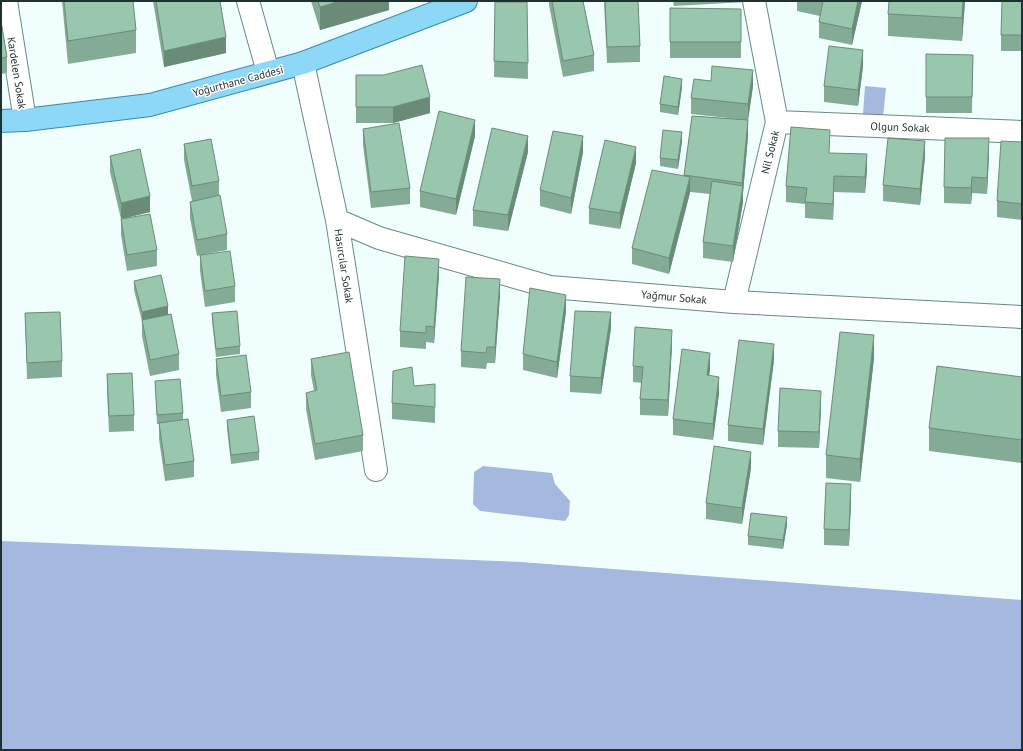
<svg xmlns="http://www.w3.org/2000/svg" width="1023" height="751" viewBox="0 0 1023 751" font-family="'PT Sans',sans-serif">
	<rect width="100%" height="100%" fill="#f0fffe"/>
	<path fill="#a5b8df" d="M865,86l21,2 -3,29 -20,-3z
		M483,466l69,7 3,11 15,17 -1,14 -4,6 -85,-10 -7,-7 1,-32z
		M1,541l520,21 501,38v150h-1021z"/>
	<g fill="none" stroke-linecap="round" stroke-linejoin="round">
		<defs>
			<path id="minor" d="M6,1l19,119
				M248,1l20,71
				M303,63l34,157 39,250
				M777,122l245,10
				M337,220l42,18 171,49 184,15 288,15
				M734,302l43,-180 -23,-121"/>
			<path id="major" d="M1,121l24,-1 125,-15 153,-42 163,-62"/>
		</defs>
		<use href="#minor" stroke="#678989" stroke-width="24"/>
		<use href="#major" stroke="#368cad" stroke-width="24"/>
		<use href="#minor" stroke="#fff" stroke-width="22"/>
		<use href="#major" stroke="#8dd7f7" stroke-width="22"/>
	</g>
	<path fill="#84ab95" d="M62,1h71l3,29v23l-68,11z
		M153,1h67l6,52 -62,14z
		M311,1h78v9l-69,20z
		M549,1h34l11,54v16l-31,6 -14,-72z
		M604,1h34l2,45v16l-33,1z
		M673,1h73v1l-72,4z
		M797,1h65l-10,44 -33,-7v-16l1,-6 -23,-5z
		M965,1l-3,40 -74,-5v-22z
		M1022,1v50h-21v-16z
		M495,2h32l1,77 -34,-2z
		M670,8l71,1v49h-71z
		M1,21l6,36v16l-6,1z
		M926,54l47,1 -1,58h-46z
		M863,66l-5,40 -34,-4v-16z
		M356,75l74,38 -37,10h-37z
		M753,86l-5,34v16l-5,57v9l-10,60 -30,-4v-16l7,-48 -20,-2 -21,82 -37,-10v-16l52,-72 8,-60 46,3 -47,-5v-16z
		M682,87l-4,28 -18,-3v-8z
		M363,129l47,59v16l-39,4 -8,-63z
		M475,136l-19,79 -36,-8v-16z
		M682,141l-4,28 -18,-3v-8z
		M1022,142v78l-25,-3v-16z
		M184,144l35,37v15l8,38v16l-27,5 35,31v16l-30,5 -5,-36v-16l-3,1 -7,-38v-16l2,-1 -8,-41z
		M528,152l-20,79 -35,-5v-16z
		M583,152l-12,62 -31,-8v-16z
		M830,153l37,17 -2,23 -31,-1 -1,28 -28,-2v-14l-19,-2v-16z
		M989,154l-2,40 -15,-1 -1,11 -27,-1v-16z
		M110,156l40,56 -29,7 -11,-47z
		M925,157l-5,48 -37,-4v-16z
		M636,163l-16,66 -31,-5v-16z
		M121,219l36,31v16l-30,5 -6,-36z
		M439,275l-5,68 -8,-1v7l-26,-2v-16z
		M134,281l34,33 11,40v16l-29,6 -8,-40v-15l-8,-31z
		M500,295l-5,68h-8l-1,6 -25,-2v-16z
		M566,311l-9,67 -34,-8v-16z
		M25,313l37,48v16l-35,2z
		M212,313l28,33v8l-24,3 -4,-36z
		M611,328l-10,66 -31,-2v-16z
		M672,345l-4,71 -28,-1v-16l2,-16 -9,-1v-16z
		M874,358l-14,124 -34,-4v-23z
		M216,359l35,33v16l-30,4 -5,-37z
		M311,359l52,76v16l-48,9 -9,-51v-16l8,-2 -3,-16z
		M774,360l-11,85 -35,-4v-16z
		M710,369l-1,7 10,17 -6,47 -40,-5v-16z
		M107,374l27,41v16l-25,1 -2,-42z
		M1022,377v86l-93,-12v-23z
		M155,381l28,32v7l11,41v16l-29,4 -6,-42v-15h-2z
		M414,386l21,21v16l-43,-4v-16z
		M821,406l-2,42 -41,-1v-16z
		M227,420l32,32v8l-28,4 -4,-36z
		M751,468l-9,56 -36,-5v-16z
		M851,500l-2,46 -25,-1v-16z
		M787,525l-4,24 -35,-4v-9z"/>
	<path fill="#6b8b79" d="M341,1h48v9l-69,20v-23z
		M858,1h4l-10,44v-16z
		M963,1h2l-3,40v-23z
		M226,37v16l-62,14v-16z
		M863,50v16l-5,40v-16z
		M753,70v16l-5,34v16l-5,57v9l-10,60v-16l9,-57v-6l6,-63v-16z
		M682,79v8l-4,28v-8z
		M430,97v16l-37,10v-16z
		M475,120v16l-19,79v-16z
		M682,132v9l-4,28v-9z
		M528,136v16l-20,79v-16z
		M583,136v16l-12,62v-16z
		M989,138v16l-2,40v-16z
		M925,141v16l-5,48v-16z
		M636,147v16l-16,66v-16z
		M867,154v16l-2,23v-16z
		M834,176v16l-1,28v-16z
		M690,177v16l-21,81v-16z
		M972,177v16l-1,11v-16z
		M150,196v16l-29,7v-16z
		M439,259v16l-5,68v-16z
		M500,279v16l-5,68v-16z
		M566,295v16l-9,67v-16z
		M168,306v9l-26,6v-9z
		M611,312v16l-10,66v-16z
		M672,330v15l-4,71v-16z
		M874,335v23l-14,124v-23z
		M774,344v16l-11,85v-16z
		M710,353v16l-3,22v-16z
		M719,377v16l-6,47v-16z
		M821,391v15l-2,42v-16z
		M751,452v16l-9,56v-16z
		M851,484v16l-2,46v-16z
		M787,517v8l-4,24v-9z"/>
	<path fill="#99c7ad" stroke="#6b8b79" d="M64,1h69l3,29 -68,11z
		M156,1h64l6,36 -62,14z
		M318,1h23l-21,6z
		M552,1h31l11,54 -31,6z
		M605,1h33l2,45 -33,1z
		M823,1h35l-6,28 -33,-7z
		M889,1h74l-1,17 -74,-4z
		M1002,1h20v34h-21z
		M495,2h32l1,61 -34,-2z
		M670,8l71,1v33h-71z
		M1,21l6,36 -6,1z
		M829,46l34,4 -5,40 -34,-4z
		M926,54l47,1 -1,42h-46z
		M422,65l8,32 -37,10h-37v-32h28z
		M712,66l41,4 -5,34 -57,-6 3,-19 17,2z
		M664,76l18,3 -4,28 -18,-3z
		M439,111l36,9 -19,79 -36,-8z
		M692,116l56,4 -6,63 -58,-8z
		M399,123l11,65 -39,4 -8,-63z
		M791,127l39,3 -1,23 38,1 -2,23 -31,-1 -1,28 -28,-2 2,-14 -21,-2z
		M492,128l36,8 -20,79 -35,-5z
		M663,130l19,2 -4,28 -18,-2z
		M553,131l30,5 -12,62 -31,-8z
		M888,138l37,3 -5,48 -37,-4z
		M945,138h44l-2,40 -15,-1 -1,11 -27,-1z
		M211,139l8,42 -27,5 -8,-42z
		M605,140l31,7 -16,66 -31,-5z
		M1001,141l21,1v62l-25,-3z
		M140,149l10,47 -29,7 -11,-47z
		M652,170l38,7 -21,81 -37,-10z
		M712,181l31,5 -10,60 -30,-4z
		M220,195l7,39 -30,6 -7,-38z
		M150,214l7,36 -30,5 -6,-36z
		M230,251l5,35 -30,5 -5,-36z
		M405,256l34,3 -5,68 -8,-1v7l-26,-2z
		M161,275l7,31 -26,6 -8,-31z
		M466,277l34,2 -5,68h-8l-1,6 -25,-2z
		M530,288l36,7 -9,67 -34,-8z
		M237,311l3,35 -24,3 -4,-36z
		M575,311l36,1 -10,66 -31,-2z
		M60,312l2,49 -35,2 -2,-50z
		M171,314l8,40 -29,6 -8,-40z
		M635,327l37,3 -4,70 -28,-1 3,-32 -10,-1z
		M840,332l34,3 -14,124 -34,-4z
		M739,340l35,4 -11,85 -35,-4z
		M682,349l28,4 -3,22 12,2 -6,47 -40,-5z
		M349,352l14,83 -48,9 -9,-51 11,-3 -6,-31z
		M246,355l5,37 -30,4 -5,-37z
		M937,366l85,11v63l-93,-12z
		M412,367l2,19 21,-2v23l-43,-4 1,-32z
		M132,373l2,42 -25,1 -2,-42z
		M180,379l3,34 -26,2 -2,-34z
		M780,388l41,3 -2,41 -41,-1z
		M254,416l5,36 -28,3 -4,-35z
		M188,419l6,42 -29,4 -6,-42z
		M714,446l37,6 -9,56 -36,-5z
		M826,483l25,1 -2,46 -25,-1z
		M751,513l36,4 -4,23 -35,-4z"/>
	<g text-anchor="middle" stroke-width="3" stroke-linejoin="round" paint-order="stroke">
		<g font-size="11" fill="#213030" stroke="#fff">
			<text transform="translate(17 73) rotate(81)" y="4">Kardelen Sokak</text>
			<text transform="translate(238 81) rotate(-15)" y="4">Yoğurthane Caddesi</text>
			<text transform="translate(900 127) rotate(2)" y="4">Olgun Sokak</text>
			<text transform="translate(770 152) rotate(-76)" y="4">Nil Sokak</text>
			<text transform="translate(344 266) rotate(81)" y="4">Hasırcılar Sokak</text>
			<text transform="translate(674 297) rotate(5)" y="4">Yağmur Sokak</text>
		</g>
	</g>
	<rect width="1023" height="751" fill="none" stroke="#213030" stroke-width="4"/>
</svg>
